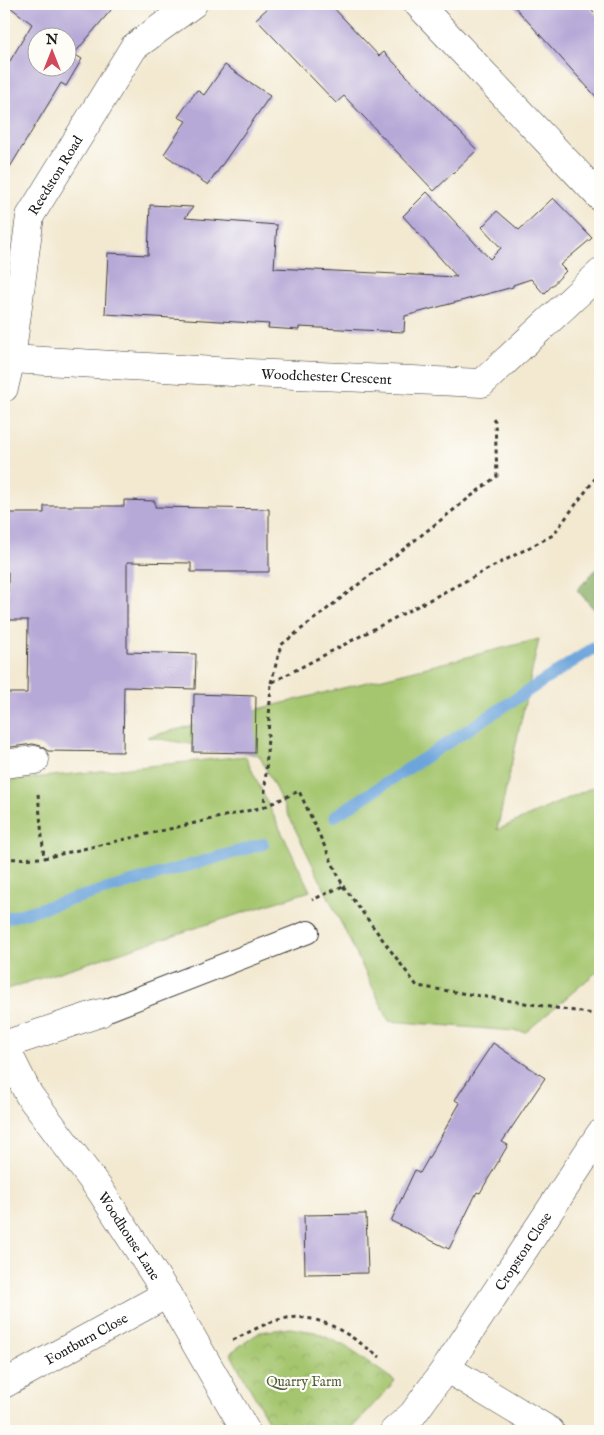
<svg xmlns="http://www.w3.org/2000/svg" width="604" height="1435" viewBox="0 0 604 1435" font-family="'IM FELL English',serif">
	<defs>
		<pattern id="forest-firs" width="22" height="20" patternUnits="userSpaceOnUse" patternTransform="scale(1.25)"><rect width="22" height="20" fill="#84ab61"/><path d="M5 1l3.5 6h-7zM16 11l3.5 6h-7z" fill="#6b8a4f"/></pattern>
		<pattern id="park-crowns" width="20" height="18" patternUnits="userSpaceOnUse" patternTransform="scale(1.25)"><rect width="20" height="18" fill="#a5c66e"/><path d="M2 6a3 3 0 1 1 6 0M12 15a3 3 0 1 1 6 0" fill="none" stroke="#8daa5f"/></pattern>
	</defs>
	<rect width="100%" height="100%" fill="#fdfcf7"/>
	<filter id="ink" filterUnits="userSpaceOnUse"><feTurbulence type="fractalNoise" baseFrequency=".02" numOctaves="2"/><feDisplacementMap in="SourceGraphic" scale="10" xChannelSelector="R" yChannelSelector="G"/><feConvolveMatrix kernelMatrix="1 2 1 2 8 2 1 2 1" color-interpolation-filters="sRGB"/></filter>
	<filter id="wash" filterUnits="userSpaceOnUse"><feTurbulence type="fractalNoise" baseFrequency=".0096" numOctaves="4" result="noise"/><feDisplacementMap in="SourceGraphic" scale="20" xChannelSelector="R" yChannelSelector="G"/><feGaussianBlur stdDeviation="1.12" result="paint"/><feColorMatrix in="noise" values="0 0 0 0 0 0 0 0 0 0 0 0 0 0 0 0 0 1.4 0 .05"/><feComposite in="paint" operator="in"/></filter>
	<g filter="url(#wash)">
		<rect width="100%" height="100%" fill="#f3e9d1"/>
		<path fill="#a5c66e" stroke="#607145" d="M539,639l-42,191 103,-46v185l-74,63 -137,-11 -130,-266 -112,-18z
			M245,756l65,135 -306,99v-209z"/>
		<path fill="url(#forest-firs)" stroke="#50643e" d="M600,565v51l-23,-26z"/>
		<path fill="url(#park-crowns)" stroke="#607145" d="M290,1328l25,4 30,14 50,35 -43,47 -6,3h-72l-44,-78 30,-21z"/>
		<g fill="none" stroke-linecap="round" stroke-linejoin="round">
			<path stroke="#6da5db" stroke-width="12" d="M335,816l265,-172
				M4,919l259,-75"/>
		</g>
		<g id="blocks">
			<path fill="#b6a8d7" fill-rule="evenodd" d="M6,4h110l-42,50 8,5 -16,27 -5,-3 -57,94v-106l28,-47zM38,38h30v30h-30z
				M272,4h58l49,52 5,-4 93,98 -43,41 -90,-95 -8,7 -80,-84z
				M512,4h74l14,14v83z
				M225,65l45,31 -62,89 -44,-31 22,-33 -8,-4 19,-27 7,5z
				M427,192l63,67 11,-11 -19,-21 15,-16 22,19 34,-32 39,40 -32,27 6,6 -22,23 -13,-15 -18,6v2l-108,29 -1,16 -105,-5v3l-31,-2 1,-4 -164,-10 3,-61 40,2 2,-50 43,2 -8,11 92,7 -3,43 183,9 -54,-61z
				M124,500l31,1v6l114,2v63h-78v-9l-64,-1v90l69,2 -1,35 -71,-2 -1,65 -75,-1 -7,-5 -8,-2 -29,4v-55h23l1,-73h-20v-48l-4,-1v-58h40v-7h80z
				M194,694l62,2 -1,57 -62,-1z
				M493,1043l52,35 -43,64 6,3 -28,48 -3,-1 -28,57 -58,-28 24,-51 5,3 40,-70 -5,-3z
				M366,1214l2,59 -63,1 -1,-59z"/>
		</g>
	</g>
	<g filter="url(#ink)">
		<use href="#blocks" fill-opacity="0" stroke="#3c3b37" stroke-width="1"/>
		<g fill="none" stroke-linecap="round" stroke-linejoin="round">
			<defs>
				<path id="lane" d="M100,1013l208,-81"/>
				<g id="street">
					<path d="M418,4l182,193"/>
					<path id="s1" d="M11,359l238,14 233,10 118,-110"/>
					<path id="s2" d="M4,388l7,-29 19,-143 104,-169 59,-43"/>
					<path d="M4,764l31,-4"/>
					<path id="s3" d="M4,1045l25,50 71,95 67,104 79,137"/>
					<path d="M4,1045l96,-32"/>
					<path d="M446,1368l104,63"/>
					<path id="s4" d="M4,1384l163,-90"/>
					<path id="s5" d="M394,1431l19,-17 33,-46 154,-234"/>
				</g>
			</defs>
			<use href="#lane" stroke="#3c3b37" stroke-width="24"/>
			<use href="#street" stroke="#3c3b37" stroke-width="29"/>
			<path stroke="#3c3b37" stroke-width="3" stroke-dasharray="4 4" stroke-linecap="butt" d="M271,683l10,-38 216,-169 -2,-55 -3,-4
				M38,794l6,64
				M264,807l35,-16 44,95 -31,14
				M4,859l40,-1 220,-51 7,-124 282,-148 47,-63
				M343,886l74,100 183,29
				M233,1340c17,-8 35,-19 54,-22 36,-5 66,20 93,39"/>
			<use href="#lane" stroke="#fff" stroke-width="22"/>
			<use href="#street" stroke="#fff" stroke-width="28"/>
		</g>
	</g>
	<g text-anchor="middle" stroke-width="4.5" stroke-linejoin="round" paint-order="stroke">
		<g font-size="14" fill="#1c1c1c" stroke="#fdfcf7">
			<text dy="5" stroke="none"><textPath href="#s2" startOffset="222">Reedston Road</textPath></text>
			<text dy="5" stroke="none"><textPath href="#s1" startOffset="316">Woodchester Crescent</textPath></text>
			<text dy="5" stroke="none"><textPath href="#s3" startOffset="229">Woodhouse Lane</textPath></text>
			<text dy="5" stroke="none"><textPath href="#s5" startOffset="222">Cropston Close</textPath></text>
			<text dy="5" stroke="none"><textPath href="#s4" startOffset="94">Fontburn Close</textPath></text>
		</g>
		<g font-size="14" fill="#53603d" stroke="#fdfcf7">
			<text x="304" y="1386">Quarry Farm</text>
		</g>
	</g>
	<rect width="604" height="1435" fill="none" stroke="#fdfcf7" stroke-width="20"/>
	<g transform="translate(52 52)"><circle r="24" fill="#fdfcf7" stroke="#a3a29f"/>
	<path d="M0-4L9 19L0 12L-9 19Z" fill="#d1495b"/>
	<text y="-8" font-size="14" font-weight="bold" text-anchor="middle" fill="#1c1c1c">N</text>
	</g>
</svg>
